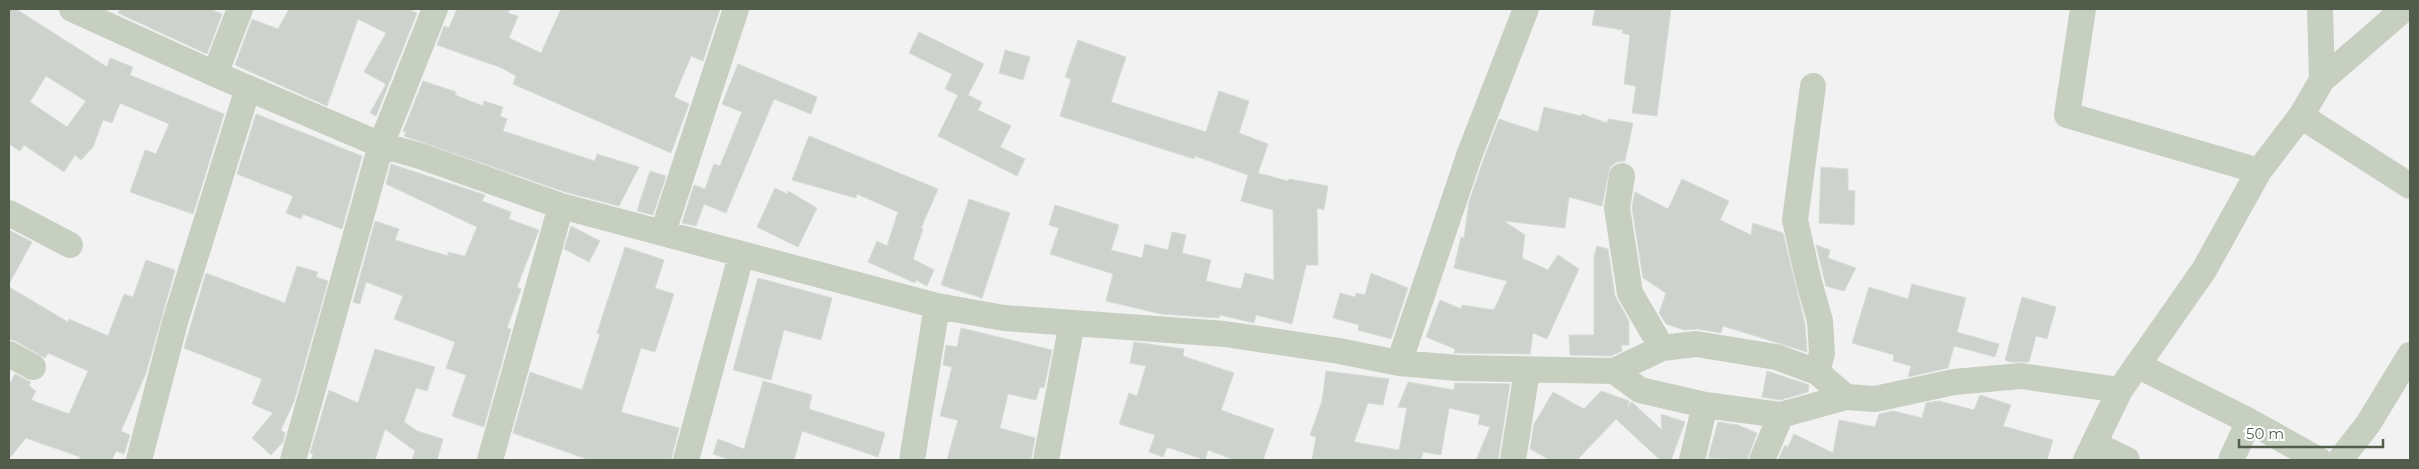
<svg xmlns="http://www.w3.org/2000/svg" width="2419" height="469" viewBox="0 0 2419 469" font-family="Montserrat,sans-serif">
	<rect width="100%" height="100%" fill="#f2f2f3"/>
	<path fill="#cdd2cc" stroke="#d6dcd6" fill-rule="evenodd" d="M9,9h7l91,58 3,-9 23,9 -3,8 94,39 -31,100 -63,-22 15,-42 11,4 13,-30 -49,-21 -8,20 -9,-3 -10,27 -12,13 -6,-5 -11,17 -40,-27 -4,6 -11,-7zM46,76l40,25 -19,26 -37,-25z
		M120,9h90l12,5 -15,40 -89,-41z
		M289,9h119l9,4 -41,103 -6,-3 16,-29 -22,-12 22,-39 -28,-14 -31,87 -92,-41 17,-46 26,10z
		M457,9h53l-2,4 10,3 -9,22 32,15 20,-44h159l-17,52 -12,-5 -17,41 15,7 -18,49 -158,-69 3,-8 -14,-8 -65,-23 7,-19 5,2z
		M1595,9h76l-14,107 -25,-3 4,-27 -12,-2 6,-49 -8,-2 1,-3 -31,-5z
		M919,32l65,32 -16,31 14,7 -4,8 33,16 -11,21 25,12 -8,17 -79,-40 20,-41 -13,-6 7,-15 -43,-21z
		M1078,40l48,17 -15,45 95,30 13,-41 30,10 -10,32 29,11 -10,29 30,8 1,-2 39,7 -4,24 -7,-2 1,57h-12l-14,59 -36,-9 -2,8 -34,-8 -1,3 -58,-4 -55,-13 7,-27 -63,-20 9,-26 -10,-3 6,-20 64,20 -8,25 31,8 3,-14 23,6 4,-18 14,3 -4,18 29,7 -5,21 35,8 4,-16 29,7 -1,-70 -32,-9 7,-26 -53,-19 -1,3 -134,-43 11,-37 -6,-2z
		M1005,50l25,7 -7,23 -24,-7z
		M738,64l79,33 -6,17 -37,-15 -48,114 -22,-9 -8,22 -14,-3 12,-38 11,4 9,-25 6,2 22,-54 -20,-8z
		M423,81l33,11 -1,3 28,11 1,-5 19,6 -3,9 7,3 -4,12 92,30 2,-7 42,13 -20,39 -54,-14 -161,-56 2,-4 -3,-1z
		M1544,107l37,9 1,-2 25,9 1,-4 25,4 -8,38 -8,1 -7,5 -8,39 -33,-9 -4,31 -61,-7 21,14 -3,23 26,12 10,-15 21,14 -32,70 -14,-6 -3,21 -76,-1 1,-4 -29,-12 14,-37 21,9 1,-4 32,5 13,-29 -53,-13 7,-31 3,1 5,-36 15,-44 15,-39 39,13z
		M256,114l106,42 -20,73 -39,-15 -2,5 -15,-6 7,-17 -56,-22z
		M809,136l129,53 -17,39 2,1 -10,30 21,11 -7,16 -11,-6 -1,3 -47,-21 9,-21 10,5 11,-34 -41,-18 -1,4 -64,-18z
		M391,164l94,31 -3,6 29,11 -2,7 30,11 -22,57 4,2 -14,39 4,1 -27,98 -32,-11 14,-41 -20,-7 9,-26 -61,-23 9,-23 -37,-14 -6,22 -7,-2 22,-81 24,8 -4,11 53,16v-4l17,4 12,-29 -91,-43z
		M1821,167l27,2v21l7,1 -1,34 -35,-2z
		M650,171l16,5 -13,39 -16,-4z
		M1682,179l47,22 -9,19 31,15 2,-12 30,10 22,91 2,28 -84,-26 -2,7 -23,-4 -14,1 -18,-6 -7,-11 7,-20 -23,-15 -11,-70 3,-16 33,17z
		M775,188l12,6 1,-3 29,17 -19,39 -41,-20z
		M969,199l41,14 -28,85 -41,-13z
		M571,226l29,15 -11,21 -25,-13z
		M9,230l23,12 -23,42z
		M1816,245l14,5 -2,8 28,10 -12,23 -18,-5z
		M1597,246l11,3 7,47 14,25v24h-8l1,6 -11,5 -41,-1 -1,-20h25v-79z
		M625,247l39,13 -9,28 19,6 -19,58 -14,-4 -20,64 58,16 -8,32h-82l-76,-27 17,-61 52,18 18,-56 -3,-1z
		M146,260l29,10 -29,103 -25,58 9,4 -6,19 -8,-3 -4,9h-34l2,-3 -54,-19 -17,21v-74l6,-11 16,8 -2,4 7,5 -5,9 38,14 19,-43 -40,-18 -3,5 -29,-17 -7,-2v-52l59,35 1,-3 39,17 16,-42 9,3z
		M297,266l21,6 -2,5 12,4 -34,120 -13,29 4,3 -2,9 -12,13 -19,-17 21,-25 -21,-9 10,-25 -78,-31 22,-75 79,30z
		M1371,273l37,15 -17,51 -33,-9 1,-5 -26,-7 7,-25 15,4 1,-4 9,2z
		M758,278l74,20 -11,42 -37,-10 -13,50 -38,-10z
		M1912,284l54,14 -9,34 42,12 -4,13 -41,-11 -6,22 -40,9 3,-11 -18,-5 1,-6 -42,-12 17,-56 39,12z
		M2022,297l34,10 -9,32 -11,-3 -7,26h-19l-5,-2z
		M961,328l91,22 -8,38 -4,-1 -4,13 -28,-6 -8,34 35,10 -4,22h-84l11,-40 -18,-4 12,-49 -9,-2 3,-20 11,2z
		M1134,342l50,7 -1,7 51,17 -13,37 53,19 -11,31h-28l-27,-10 -3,10 -38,-13 -4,10 -14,-5 6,-17 -36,-11 10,-31 8,3 9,-30 -16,-3z
		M375,349l60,18 -8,24 -11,-3 -12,34 13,9 26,8 -6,21h-25l3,-9 -30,-22 -10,31h-64l2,-6 -3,-1 19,-63 29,13z
		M1326,371l63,8 -6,26 -15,-2 -14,39 45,8 8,-42 -9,-1 10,-25 46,8 1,-7 55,1 -12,76h-22l14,-33 -12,-3 2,-9 -31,-7 -8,47 -18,-3 -2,8 -9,-2 -1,2h-99l4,-23 -6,-2 12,-34z
		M1767,371l42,14 -1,7 -28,8 -18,-3z
		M763,381l49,14 -3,14 76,24 -7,24 -76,-26 -8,29h-64l-17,-6 5,-15 26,10z
		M1601,391l28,10 -1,7 3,-6 2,1 29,27 -1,-16 24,8 -14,38h-11l-44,-41 -39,41h-27l-20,-11 4,-25 19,-32 31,17z
		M1980,395l31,10 -8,21 50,14 -6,20h-269l7,-15 3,2 6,-13 39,19 6,-33 36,7 4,-13 14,-3 29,7 4,-15 13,-2 35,9z
		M1718,422l20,3 19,8 -10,27 -39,-2z"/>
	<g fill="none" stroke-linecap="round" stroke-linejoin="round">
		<path stroke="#c6cfc0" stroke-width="26" d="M72,9l143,65 166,71 39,11 141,50 376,100 67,12 221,16 114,17 60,12 59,5 156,3 48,-23 34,-4 80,13 41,15 29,25
			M2083,9l-16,106 192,56
			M2320,9l2,71
			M215,74l25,-65
			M1813,86l-18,134 14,62 11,39 2,32 -5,19
			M2301,116l109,70
			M1622,176l-5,32 13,85 32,55
			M9,213l61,32
			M663,232l73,-223
			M9,354l24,13
			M1399,363l71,-210 56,-144
			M2137,365l112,56 70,39
			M1614,371l26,19 65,15 76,10 65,-18 29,2 79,-17 67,-6 99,14
			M2094,444l33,16
			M139,460l36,-138 73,-234
			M293,460l88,-315 54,-136
			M490,460l71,-254
			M686,460l55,-204
			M912,460l25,-154
			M1046,460l26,-137
			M1513,460l14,-89
			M1692,460l13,-55
			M1762,460l19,-45
			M2086,460l34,-70 84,-120 55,-99 42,-55 21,-36 82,-71
			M2231,460l18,-39
			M2340,460l28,-36 42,-69"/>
	</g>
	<rect width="2419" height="469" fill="none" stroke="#515d4a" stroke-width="20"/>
	<path d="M2239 439v8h144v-8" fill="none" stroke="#515d4a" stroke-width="2.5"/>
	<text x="2246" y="439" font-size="15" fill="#515d4a" stroke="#ffffff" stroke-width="4" paint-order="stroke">50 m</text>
</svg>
